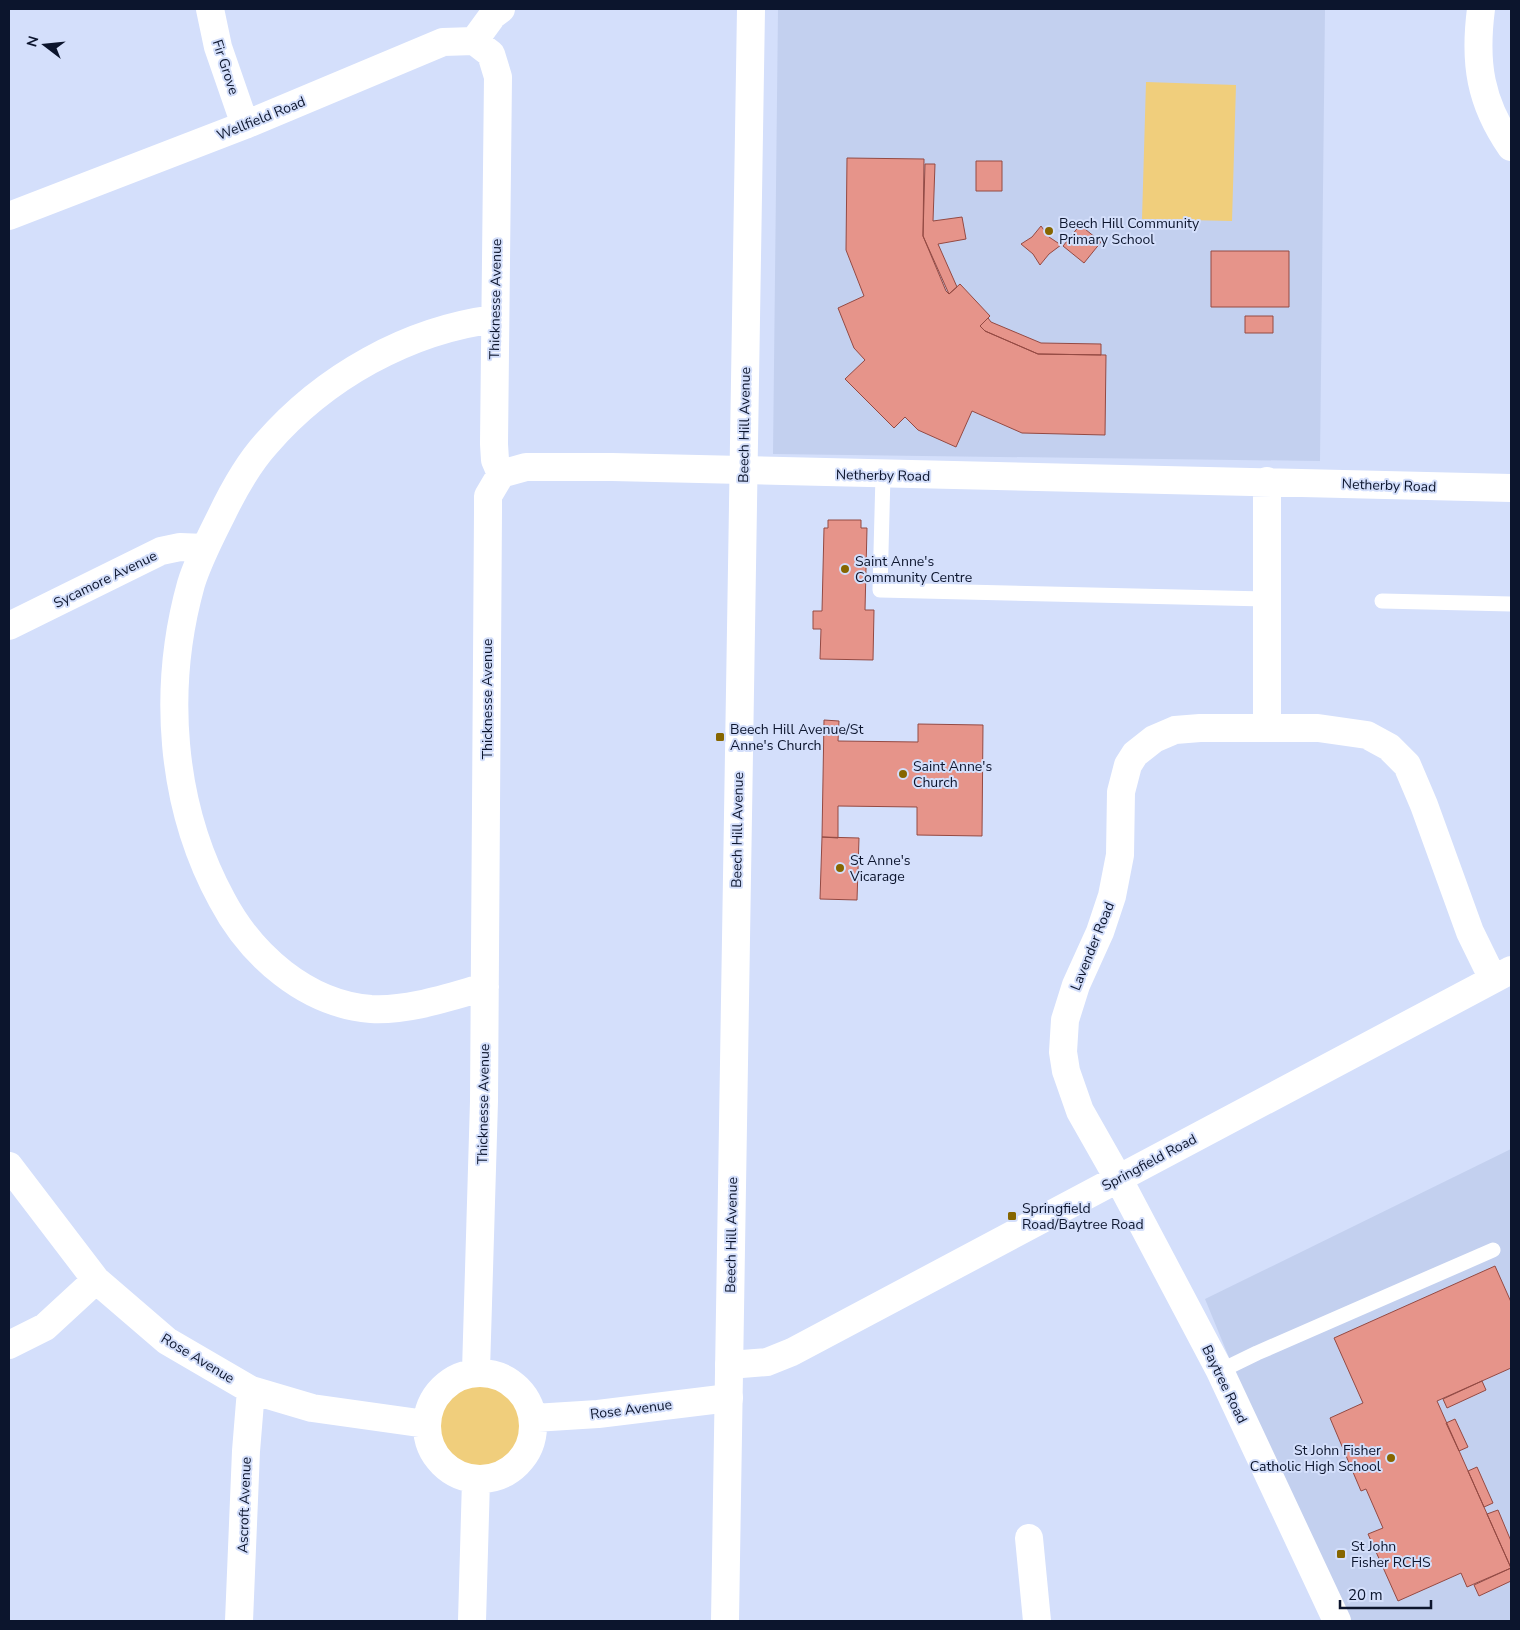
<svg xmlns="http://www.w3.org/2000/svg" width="1520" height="1630" viewBox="0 0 1520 1630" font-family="'Nunito Sans',sans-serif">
	<rect width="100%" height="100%" fill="#d4dffb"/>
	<path fill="#c3d0ef" d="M778,9h547l-5,452 -547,-7z
		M1511,1149v472h-174l-132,-322z"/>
	<path fill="#f0ce7c" d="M1146,82l90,3 -4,136 -90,-2z
		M440 1426a40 40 0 1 1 80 0a40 40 0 1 1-80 0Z"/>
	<path fill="#e6948a" stroke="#944a43" d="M847,158l77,1 -1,77 23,55 3,3 11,-10 30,32 -10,10 5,5 53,23 68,1 -1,80 -83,-2 -50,-22 -16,36 -38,-17 -13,-13 -11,11 -49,-49 20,-19 -11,-12 -16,-40 26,-12 -18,-46z
		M976,161h26v30h-26z
		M925,164h10l-2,57 29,-4 4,22 -28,5 19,43 -8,7 -26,-58z
		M1080,225l21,17 -17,21 -21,-17z
		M1041,226l8,11 12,8 -12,9 -9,11 -7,-11 -12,-10 11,-7z
		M1211,251h78v56h-78z
		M1245,316h28v17h-28z
		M988,318l3,4 50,21 60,1v11l-63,-1 -53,-23 -5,-5z
		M828,520h33v8h6l-2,82h9l-1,50 -53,-1 1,-30h-8v-18h9l2,-83h4z
		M824,720l15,1 -1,20 80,1v-18l65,1 -1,111 -65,-1v-28l-79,-1v32l-16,-1z
		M822,837l37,1 -2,62 -37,-1z
		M1495,1266l16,36v66l-74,33 74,167 -44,19 -6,-14 -63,28 -30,-67 15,-6 -17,-39 -5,2 -31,-73 33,-15 -29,-65z
		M1482,1381l4,9 -39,18 -4,-9z
		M1455,1419l13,28 -9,4 -13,-28z
		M1477,1467l16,36 -9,4 -16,-36z
		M1498,1510l13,31v40l-32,15 -5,-11 37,-17 -24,-54z"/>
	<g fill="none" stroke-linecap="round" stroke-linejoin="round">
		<path stroke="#fff" stroke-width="15" d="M883,475l-3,115 386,9
			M1382,601l129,3
			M1220,1371l37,-18 236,-103"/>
		<path stroke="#fff" stroke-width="28" d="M210,9l8,38 27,78
			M1481,9c-7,54 -1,93 30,138
			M474,41l17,13 7,23 -4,367 1,16 6,14
			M474,41l19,-26 8,-6
			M9,216l236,-91 198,-83 31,-1
			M501,474l25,-7h86l899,21
			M9,626l152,-75 19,-4 25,1
			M1267,728v-247
			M485,987c-36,10 -76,24 -114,22 -65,-5 -120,-54 -149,-109 -52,-95 -60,-212 -31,-316 7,-23 19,-46 30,-68 12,-25 26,-51 45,-72 58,-67 142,-114 229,-125
			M9,1166l87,114 71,61 84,49 61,18 114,16
			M9,1345l36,-18 51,-47
			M729,1365l38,-3 25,-10 719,-382
			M476,1371l8,-270 4,-590v-15l13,-22
			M427 1426a53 53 0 1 1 106 0a53 53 0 1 1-106 0Z
			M534,1418l64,-4 131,-16
			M1029,1538l8,83
			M239,1621l7,-170 5,-61
			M472,1621l4,-141
			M1337,1621l-117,-250 -102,-193 -38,-67 -14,-40 -3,-19 2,-32 11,-35 24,-53 12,-36 8,-41 1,-63 7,-27 7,-11 19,-15 21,-9 25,-2h118l49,7 22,12 18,18 17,40 46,127 23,47"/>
		<path stroke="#fff" stroke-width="28" d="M725,1621l26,-1612"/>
	</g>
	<g fill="#866600" stroke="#d4dffb" stroke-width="2">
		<circle cx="1049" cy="231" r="5"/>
		<circle cx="845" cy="569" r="5"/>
		<rect x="715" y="732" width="10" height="10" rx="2.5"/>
		<circle cx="903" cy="774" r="5"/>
		<circle cx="840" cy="868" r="5"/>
		<rect x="1007" y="1211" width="10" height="10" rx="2.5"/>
		<circle cx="1391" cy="1458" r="5"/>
		<rect x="1336" y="1549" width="10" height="10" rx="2.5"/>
	</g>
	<g text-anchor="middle" stroke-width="4" stroke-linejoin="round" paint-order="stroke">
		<g font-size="14" fill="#0c152d" stroke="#d4dffb">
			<text transform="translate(226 67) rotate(72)" y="5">Fir Grove</text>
			<text transform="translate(261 118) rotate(-22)" y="5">Wellfield Road</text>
			<text transform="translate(495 299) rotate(-89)" y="5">Thicknesse Avenue</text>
			<text transform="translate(744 425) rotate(-89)" y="5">Beech Hill Avenue</text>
			<text transform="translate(883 475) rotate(1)" y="5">Netherby Road</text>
			<text transform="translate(1389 485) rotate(2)" y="5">Netherby Road</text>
			<text transform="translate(105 579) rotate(-26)" y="5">Sycamore Avenue</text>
			<text transform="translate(487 699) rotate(-90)" y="5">Thicknesse Avenue</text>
			<text transform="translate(737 830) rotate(-89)" y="5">Beech Hill Avenue</text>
			<text transform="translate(1092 946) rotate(-68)" y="5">Lavender Road</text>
			<text transform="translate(483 1104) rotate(-89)" y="5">Thicknesse Avenue</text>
			<text transform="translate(1149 1162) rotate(-28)" y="5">Springfield Road</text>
			<text transform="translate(731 1235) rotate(-89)" y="5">Beech Hill Avenue</text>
			<text transform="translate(198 1358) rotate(31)" y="5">Rose Avenue</text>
			<text transform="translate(1225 1384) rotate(64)" y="5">Baytree Road</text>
			<text transform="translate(631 1409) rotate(-7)" y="5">Rose Avenue</text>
			<text transform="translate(244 1505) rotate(-88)" y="5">Ascroft Avenue</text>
		</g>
		<g font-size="14" fill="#0c152d" stroke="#d4dffb" text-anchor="start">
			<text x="1059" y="228">Beech Hill Community<tspan x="1059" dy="16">Primary School</tspan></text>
			<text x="855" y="566">Saint Anne's<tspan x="855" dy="16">Community Centre</tspan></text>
			<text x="730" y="734">Beech Hill Avenue/St<tspan x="730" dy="16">Anne's Church</tspan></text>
			<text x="913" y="771">Saint Anne's<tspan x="913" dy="16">Church</tspan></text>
			<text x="850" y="865">St Anne's<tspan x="850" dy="16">Vicarage</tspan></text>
			<text x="1022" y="1213">Springfield<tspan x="1022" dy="16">Road/Baytree Road</tspan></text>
			<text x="1381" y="1455" text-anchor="end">St John Fisher<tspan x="1381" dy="16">Catholic High School</tspan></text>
			<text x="1351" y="1551">St John<tspan x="1351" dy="16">Fisher RCHS</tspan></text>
		</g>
	</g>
	<rect width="1520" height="1630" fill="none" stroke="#0c152d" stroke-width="20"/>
	<g transform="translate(45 45) rotate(286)" stroke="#d4dffb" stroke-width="4" paint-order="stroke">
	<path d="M0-4L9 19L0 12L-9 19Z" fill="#0c152d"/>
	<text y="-8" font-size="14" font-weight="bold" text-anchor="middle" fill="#0c152d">N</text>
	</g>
	<path d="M1340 1600v8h91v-8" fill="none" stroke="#0c152d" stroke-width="2.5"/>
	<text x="1348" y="1600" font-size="15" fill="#0c152d" stroke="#d4dffb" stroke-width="4" paint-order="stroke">20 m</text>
</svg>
